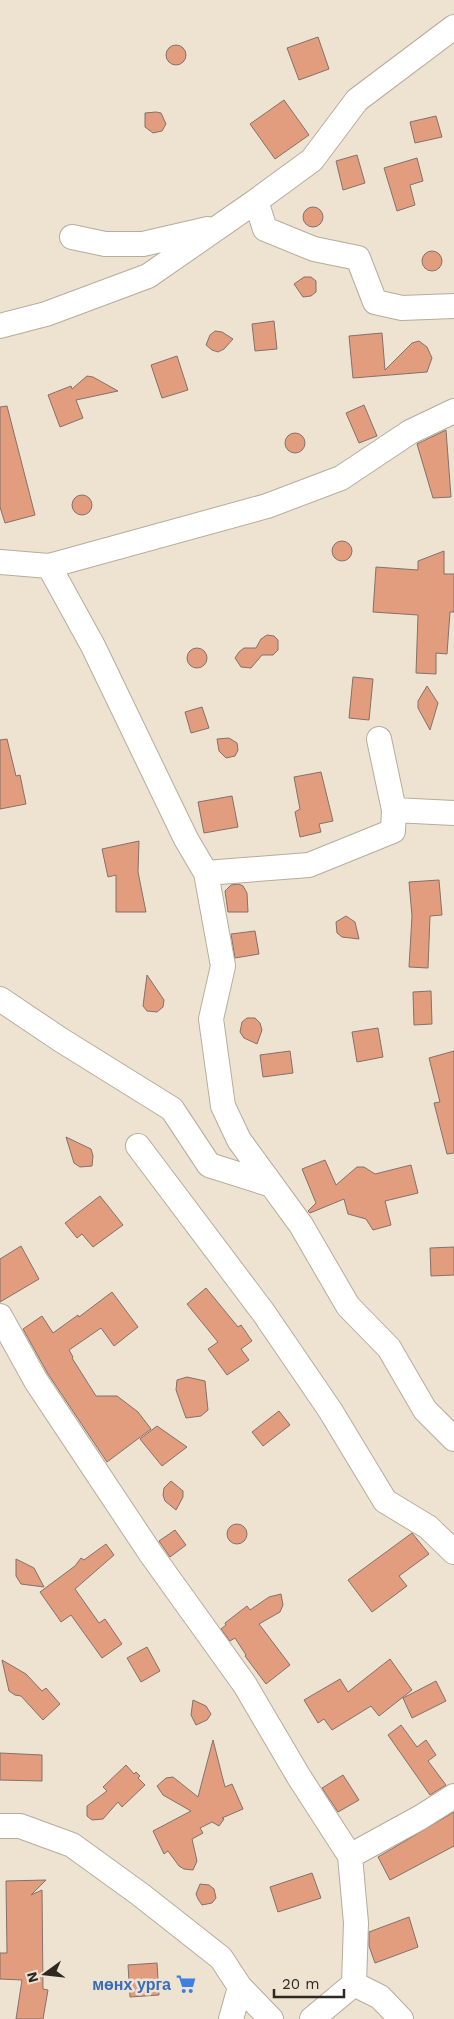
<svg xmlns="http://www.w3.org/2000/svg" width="454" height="2019" viewBox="0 0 454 2019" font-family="'Work Sans',sans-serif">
	<rect width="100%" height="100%" fill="#eee3d1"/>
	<path fill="#e29c7e" stroke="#84716a" d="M318,37l11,32 -30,11 -12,-32z
		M166 55a10 10 0 1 1 20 0a10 10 0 1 1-20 0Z
		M284,100l25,35 -34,24 -25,-35z
		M156,112l5,1 5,11 -4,7 -9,2 -8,-6v-14z
		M436,116l6,21 -27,6 -5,-21z
		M357,155l8,28 -22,7 -7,-29z
		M417,158l6,23 -13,4 5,20 -18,6 -13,-43z
		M303 217a10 10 0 1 1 20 0a10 10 0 1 1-20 0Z
		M422 261a10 10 0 1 1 20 0a10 10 0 1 1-20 0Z
		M304,277h7l5,4v11l-5,4 -8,1 -9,-13z
		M274,321l3,28 -22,2 -3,-27z
		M215,331l7,1 11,7 -9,10 -6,3 -6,-2 -6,-5 4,-10z
		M382,333l3,37 27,-27 7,-2 8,6 5,11 -5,14 -74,6 -4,-42z
		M177,356l11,34 -26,8 -11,-33z
		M87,376l6,1 25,14 -42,9 7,18 -23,9 -12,-32 23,-9 1,3z
		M364,405l13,31 -18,7 -13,-30z
		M7,406l28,109 -30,8 -5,-16v-100z
		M446,430l5,67 -18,1 -16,-54z
		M285 443a10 10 0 1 1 20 0a10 10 0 1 1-20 0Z
		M72 505a10 10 0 1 1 20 0a10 10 0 1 1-20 0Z
		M332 551a10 10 0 1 1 20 0a10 10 0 1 1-20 0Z
		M444,551v23h10v38h-4l-3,42 -11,-1v21l-20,-1 2,-58 -45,-3 3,-45 42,3v-9z
		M267,635l7,1 4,4v10l-5,5h-11l-11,13 -10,-1 -6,-9 4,-6 5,-4h12l5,-9z
		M187 658a10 10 0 1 1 20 0a10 10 0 1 1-20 0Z
		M353,677l20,2 -4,41 -20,-2z
		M427,686l11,17 -8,27 -12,-22v-7z
		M202,707l7,21 -18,5 -6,-21z
		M229,738l8,5 1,7 -3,6 -9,2 -7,-7 -2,-12z
		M7,739l9,37 4,-1 6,29 -26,5v-69z
		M321,772l12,49 -14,3 2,8 -21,5 -5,-25 5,-3 -6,-32z
		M232,796l6,31 -34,6 -6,-31z
		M139,841l-1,31 8,40h-30v-37l-8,2 -6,-28z
		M439,880l3,35 -12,1 -2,52 -19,-1 3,-51 -3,-34z
		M239,884l4,2 4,7 1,19h-20l-3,-21 6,-6z
		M346,916l9,6 4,17 -17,-2 -5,-4 -1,-11z
		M255,931l4,23 -24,4 -4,-24z
		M147,975l17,25 -1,7 -6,5 -10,-1 -4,-5z
		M431,991l1,33 -18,1 -1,-33z
		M247,1018h8l5,5 2,7 -5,14 -13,-6 -4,-6 2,-10z
		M378,1028l5,29 -26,5 -5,-30z
		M290,1051l3,22 -30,4 -3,-22z
		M454,1051v102l-7,1 -13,-51 6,-1 -11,-44z
		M66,1137l25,12 2,7 -1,10 -12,1 -6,-4z
		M325,1160l11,25 21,-18h7l11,7 36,-9 7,28 -33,8 6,24 -18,5 -7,-11 -18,-5 -4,-15 -34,14 -2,-2 8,-8 -14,-34z
		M100,1196l23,29 -30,22 -11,-13 -5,4 -12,-15z
		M21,1246l18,33 -39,23v-43z
		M454,1247v28l-23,1 -1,-28z
		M206,1288l32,39 3,-2 11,16 -11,8 8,11 -22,15 -19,-26 10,-7 -31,-38z
		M112,1292l26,35 -24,19 -13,-18 -32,22 4,7 -1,1 24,38h21l21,16 13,17 -44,33 -59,-88 -25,-45 19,-13 11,17 25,-18 1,2z
		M187,1377l18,4 3,29 -7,6 -15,2 -10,-28 1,-10z
		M279,1411l11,14 -27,21 -11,-14z
		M157,1426l30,21 -25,19 -22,-27z
		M171,1481l12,10v6l-7,13 -11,-9 -2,-6 1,-7z
		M227 1534a10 10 0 1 1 20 0a10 10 0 1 1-20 0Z
		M175,1530l11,15 -16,12 -11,-16z
		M412,1533l17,21 -30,22 8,10 -35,26 -24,-32z
		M106,1544l8,11 -39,34 24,34 6,-4 17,25 -20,14 -31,-43 -10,7 -21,-30 35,-26 6,-8 3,2z
		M16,1559l18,9 10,19 -23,-3 -5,-8z
		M281,1594l2,11 -3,7 -21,12 31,41 -24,19 -21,-28 1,-1 -11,-17 -5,3 -9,-12 5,-4 -1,-2 22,-17 3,4 19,-13z
		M147,1647l13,24 -19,11 -14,-24z
		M390,1659l22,31 -33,26 -8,-10 -39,24 -8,-11 -6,4 -14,-23 36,-21 8,13z
		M2,1660l24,14 16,17 4,-3 14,16 -17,16 -22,-24 -6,-1 -6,-4z
		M436,1681l10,20 -34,17 -9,-20z
		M193,1700l13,6 5,8 -4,6 -11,5 -5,-10z
		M401,1725l16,22 9,-7 10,15 -8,6 18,24 -16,10 -42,-60z
		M213,1740l12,47 7,-3 11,25 -21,9 2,1 -5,7 -7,-4 -12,6 3,5 -11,6 5,22 -4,9 -9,-1 -5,-3 -11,-15 -4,3 -11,-23 38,-20 -28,-16 -6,-9 9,-8 7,-1 25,20z
		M0,1753l42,2v26l-42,-1z
		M126,1765l8,9 2,-2 4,4 -2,2 7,7 -23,22 -4,-5 -15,17 -11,1 -5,-4v-10l20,-15 -4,-4z
		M343,1775l16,25 -21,12 -16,-24z
		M454,1812v34l-64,34 -12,-23z
		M312,1873l9,25 -43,14 -8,-25z
		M46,1880l-15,15 11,-5 1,99 5,1 -5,29h-27l6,-39 -22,-1v-26h7l-1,-72z
		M200,1884l9,1 5,4 2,9 -4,5 -10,2 -4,-6 -2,-5z
		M409,1917l9,30 -43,16 -6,-17v-14z
		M157,1963l2,32 -29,2 -2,-32z"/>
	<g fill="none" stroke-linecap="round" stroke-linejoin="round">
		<defs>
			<path id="minor" d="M454,27l-97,73 -45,60 -56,41 9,28 49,20 44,9 17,44 27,6 52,-2
				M72,237l33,7h38l65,-15
				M0,326l46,-12 102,-38 108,-75
				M0,562l49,4 218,-60 74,-28 69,-46 44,-21
				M49,566l44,80 93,193 20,34 17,93 -12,53 12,87 16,34 62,85 47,81 41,42 36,62 29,29
				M379,739l15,71
				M206,873l103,-8 84,-34 1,-21 60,3
				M0,999l61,41 111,69 37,56 63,20
				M138,1146l125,166 67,98 55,91 43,26 26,25
				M0,1316l36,65 115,173 94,131 54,92 51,79 6,67 -2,61 -42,35
				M0,1826h20l52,19 69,50 80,63 19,29 31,32
				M350,1856l71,-39 33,-21
				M354,1984l26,13 21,22
				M231,2019l9,-32"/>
		</defs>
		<use href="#minor" stroke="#b6ac9b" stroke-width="26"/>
		<use href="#minor" stroke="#fff" stroke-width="24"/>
	</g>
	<defs>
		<symbol id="supermarket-bare" viewBox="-9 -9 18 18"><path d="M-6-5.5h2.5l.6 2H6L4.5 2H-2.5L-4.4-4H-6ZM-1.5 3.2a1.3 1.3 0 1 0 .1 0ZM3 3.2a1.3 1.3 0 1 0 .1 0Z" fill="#3f7fe0" stroke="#eee3d1" stroke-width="2.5" paint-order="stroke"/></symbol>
	</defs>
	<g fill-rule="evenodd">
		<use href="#supermarket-bare" x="172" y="1970" width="28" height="28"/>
	</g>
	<g text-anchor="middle" stroke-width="5" stroke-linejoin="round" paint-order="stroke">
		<g font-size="16" font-weight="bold" fill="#366cbe" stroke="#eee3d1" text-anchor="end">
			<text x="171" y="1990">мөнх урга</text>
		</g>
	</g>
	<g transform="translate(45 1974) rotate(255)" stroke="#eee3d1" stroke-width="4" paint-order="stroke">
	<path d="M0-4L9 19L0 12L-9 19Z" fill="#2d2922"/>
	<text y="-8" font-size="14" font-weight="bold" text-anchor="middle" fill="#2d2922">N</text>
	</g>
	<path d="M274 1989v8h70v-8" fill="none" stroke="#2d2922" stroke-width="2.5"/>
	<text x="282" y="1989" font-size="15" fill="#2d2922" stroke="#eee3d1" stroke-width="4" paint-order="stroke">20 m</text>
</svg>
